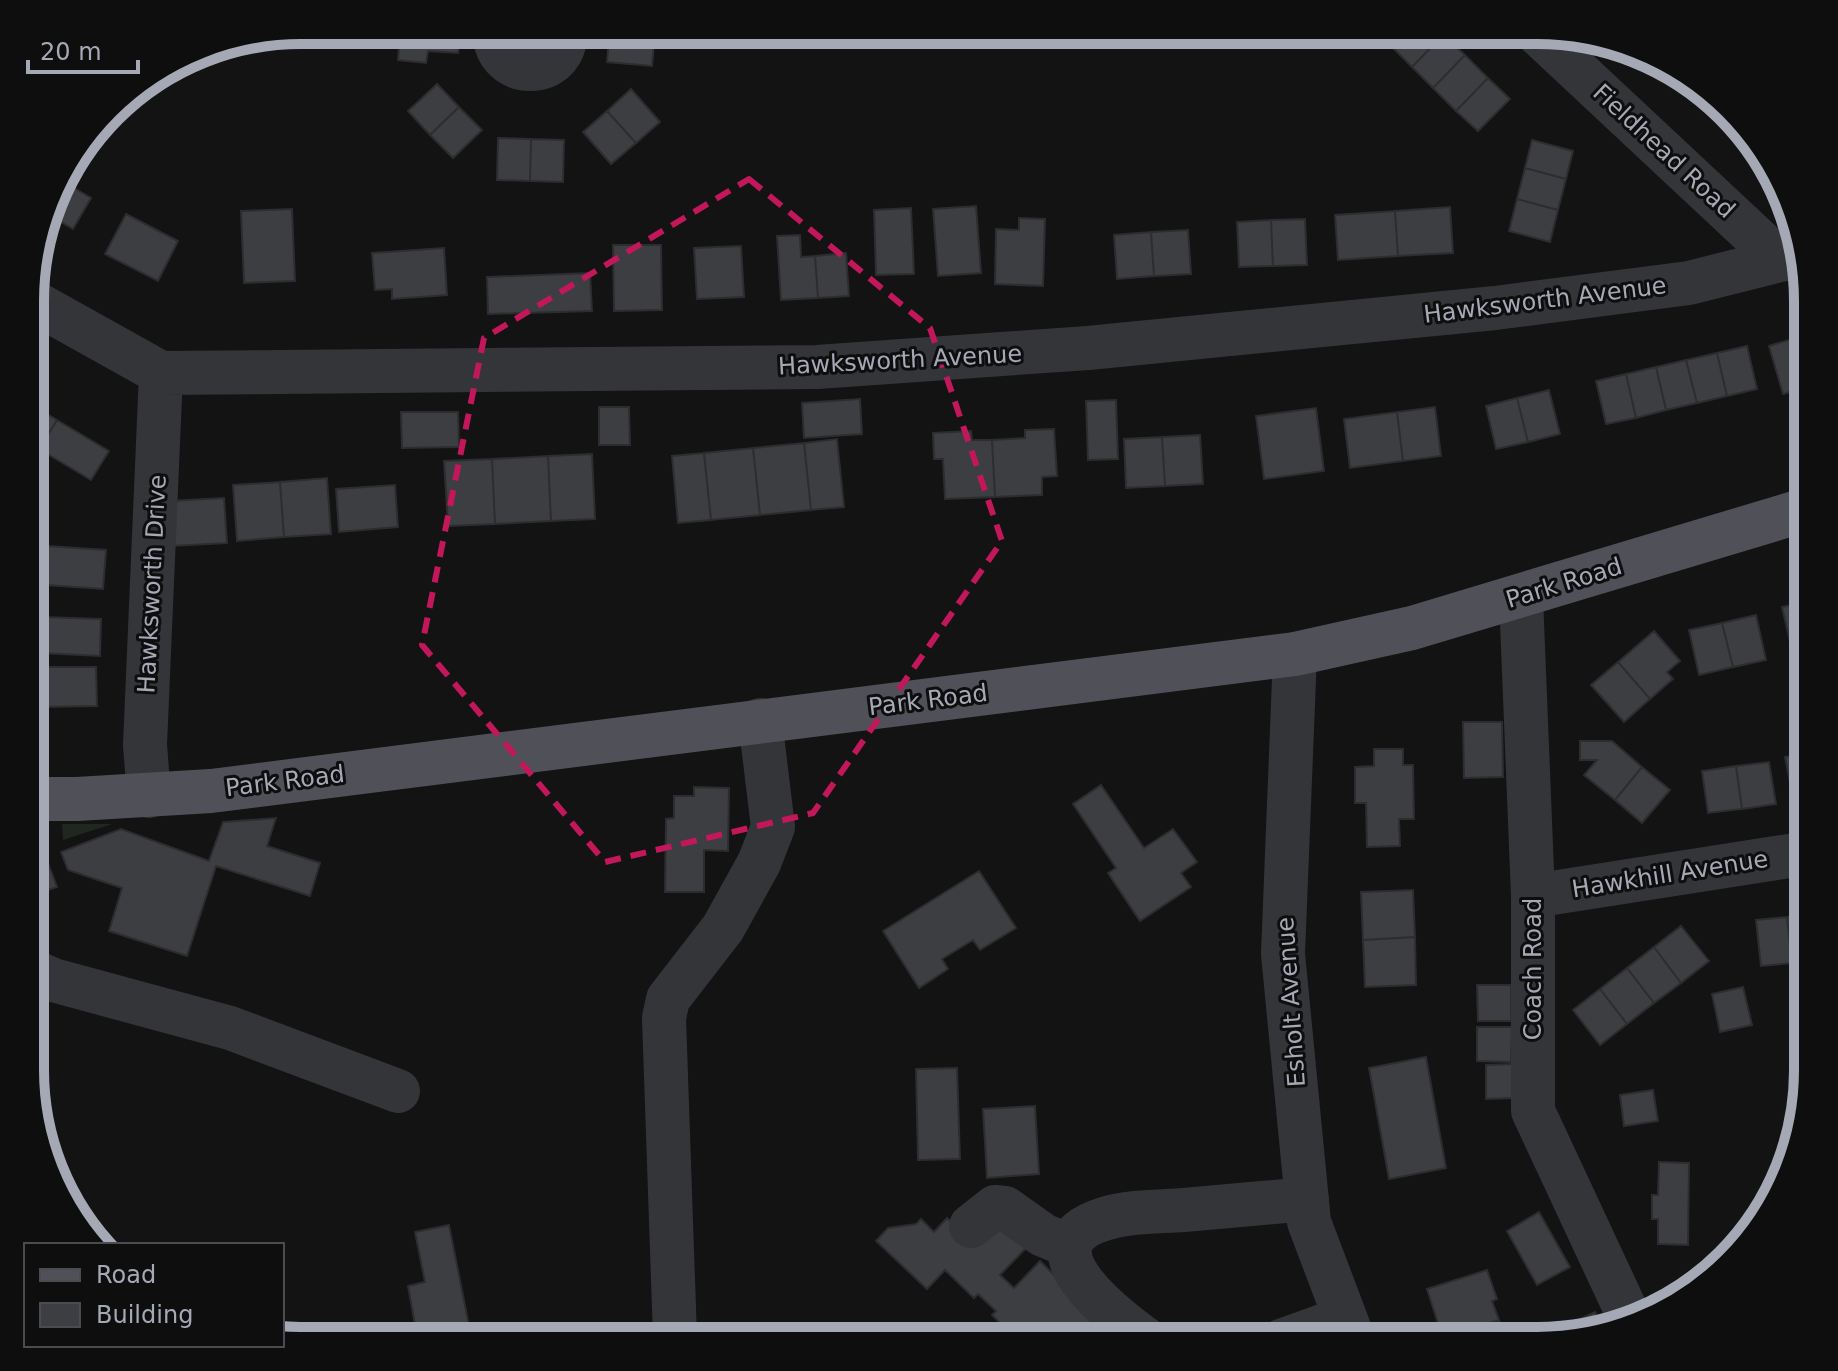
<svg xmlns="http://www.w3.org/2000/svg" width="1838" height="1371" viewBox="0 0 1838 1371" font-family="'DejaVu Sans',sans-serif">
	<rect width="100%" height="100%" fill="#131314"/>
	<path fill="#1f2720" d="M62,824h50l-49,16z"/>
	<path fill="#3d3e41" stroke="#2d2d30" stroke-width="2" d="M417,30h44l-3,23 -30,-2 -2,12 -28,-3 2,-25 16,2z
		M610,30l45,2 -3,34 -45,-4z
		M1339,30h26v6l-26,-2z
		M1406,30l33,1 4,4 -31,32 -21,-21z
		M1443,35l22,20 -32,33 -21,-21z
		M1465,55l23,23 -32,33 -23,-23z
		M1652,57l37,23 -7,7z
		M1488,78l22,21 -32,32 -22,-20z
		M1689,80l26,17 12,15 -10,9 -35,-34z
		M437,84l22,23 -29,28 -22,-24z
		M631,89l29,33 -24,21 -29,-32z
		M459,107l23,23 -29,28 -23,-23z
		M607,111l29,32 -25,21 -28,-32z
		M498,138l33,1 -1,42 -33,-1z
		M531,139l33,1 -1,42 -33,-1z
		M1532,140l41,11 -7,28 -41,-11z
		M1525,168l41,11 -8,31 -41,-11z
		M61,180l30,18 -18,31 -24,-14z
		M1517,199l41,11 -8,32 -41,-11z
		M976,206l5,67 -43,3 -5,-67z
		M1450,207l3,46 -55,3 -3,-45z
		M911,208l3,66 -38,1 -2,-65z
		M292,209l3,72 -51,2 -3,-72z
		M1395,211l3,45 -60,4 -3,-45z
		M126,214l52,27 -20,40 -53,-27z
		M1019,218l26,1 -2,67 -48,-2 1,-55 23,1z
		M1305,219l2,46 -34,1 -2,-46z
		M1271,220l2,46 -34,1 -2,-45z
		M1188,230l3,44 -37,2 -3,-44z
		M1151,232l3,44 -37,3 -3,-44z
		M800,235l1,22 14,-1 3,42 -37,2 -4,-64z
		M613,245h48l1,65 -48,1z
		M741,246l3,51 -47,2 -3,-51z
		M444,248l3,47 -55,4v-10l-17,1 -3,-37z
		M846,253l3,43 -31,2 -3,-42z
		M590,273l2,38 -104,3 -1,-37z
		M1802,336l6,20v31l-25,7 -14,-48z
		M1747,346l10,43 -30,7 -10,-43z
		M1717,353l10,43 -30,7 -11,-43z
		M1686,360l11,43 -31,7 -10,-43z
		M1656,367l10,43 -30,8 -10,-44z
		M1626,374l10,44 -30,6 -10,-43z
		M1549,390l11,44 -32,8 -11,-44z
		M1517,398l11,44 -32,7 -10,-43z
		M860,399l2,35 -58,4 -2,-35z
		M1116,400l2,59 -30,1 -2,-59z
		M32,405l25,15 -18,29 -7,-4z
		M599,407h30l1,38h-31z
		M1435,407l6,49 -38,5 -6,-49z
		M1316,408l8,63 -60,8 -8,-63z
		M401,412h57l1,35 -57,1z
		M1397,412l6,49 -53,7 -6,-49z
		M57,420l52,31 -18,29 -52,-31z
		M1054,429l3,47 -15,1v18l-47,2 -3,-57 33,-2v-8z
		M971,431l1,9h20l3,57 -50,2 -2,-40h-9l-1,-26z
		M1200,435l3,49 -38,2 -3,-49z
		M1162,437l3,49 -39,2 -2,-49z
		M837,439l7,68 -33,3 -7,-67z
		M804,443l7,67 -51,5 -7,-67z
		M753,448l7,67 -49,5 -7,-67z
		M704,453l7,67 -33,3 -6,-67z
		M592,454l3,65 -44,2 -3,-65z
		M548,456l3,65 -56,3 -3,-65z
		M492,459l3,65 -47,2 -4,-65z
		M327,478l4,56 -47,3 -4,-55z
		M280,482l4,55 -47,4 -4,-56z
		M395,485l3,42 -59,5 -3,-43z
		M224,498l3,45 -56,3 -2,-45z
		M48,546l58,4 -3,39 -58,-4z
		M1808,601v46l-16,3 -10,-43z
		M1756,615l10,45 -33,7 -11,-44z
		M43,617l58,2 -1,37 -59,-3z
		M1722,623l11,44 -34,8 -10,-45z
		M1654,631l26,30 -13,11 6,7 -23,20 -32,-37z
		M1618,662l32,37 -26,23 -33,-37z
		M43,667h53l1,39 -54,1z
		M1463,722h39l1,55 -39,1z
		M1580,741h32l30,26 -27,33 -31,-25 13,-15h-17z
		M1374,749h29v16h10l1,54h-15l1,27 -33,1 -1,-44h-11v-36l19,-1z
		M1808,753v47l-14,3 -9,-46z
		M1769,762l7,42 -34,5 -6,-43z
		M1736,766l6,43 -34,4 -6,-42z
		M1642,767l28,23 -28,33 -27,-23z
		M1101,785l43,63 29,-19 24,33 -16,11 10,14 -51,34 -32,-48 8,-5 -43,-64z
		M694,787l35,1 -1,63 -24,-1v42h-39l1,-73 8,-1v-22h20z
		M276,818l-9,28 53,17 -10,33 -94,-30 -29,90 -78,-25 13,-43 -54,-18 -7,-18 60,-23 88,32 14,-39z
		M46,858l11,29 -26,9v-33z
		M979,871l37,57 -36,22 -7,-10 -31,19 6,10 -29,19 -36,-57z
		M1413,890l2,47 -52,3 -2,-48z
		M1808,914l-1,48 -15,1 -5,-46z
		M1787,917l5,46 -31,3 -5,-46z
		M1681,926l28,35 -28,22 -27,-36z
		M1415,937l1,48 -51,2 -2,-47z
		M1654,947l27,36 -27,20 -27,-35z
		M1627,968l27,35 -27,21 -27,-35z
		M1477,985h34v36h-33z
		M1743,987l9,38 -32,7 -8,-38z
		M1600,989l27,35 -27,21 -27,-35z
		M1477,1027h35l-1,35 -34,-1z
		M1426,1057l20,111 -57,11 -20,-111z
		M1512,1064l1,34 -27,1v-34z
		M957,1068l3,91 -42,1 -2,-91z
		M1653,1090l5,31 -34,5 -4,-31z
		M1035,1106l4,68 -52,4 -4,-69z
		M1659,1162l30,1 -1,82 -30,-1v-25h-6v-24h6z
		M1768,1177h17l-18,29z
		M1539,1212l31,55 -33,18 -30,-54z
		M999,1215l30,30 -29,30 14,13 26,-27 30,30 37,26 -12,12 13,12h-90l-26,-26 4,-4 -18,-17 -4,4 -29,-28 -18,19 -51,-48 12,-13 28,-4 5,-5 13,13 13,-14 26,24z
		M449,1225l23,116h-54l-10,-55 17,-4 -10,-50z
		M1487,1270l10,29 -5,2 7,19 -56,19 -16,-50z
		M1595,1312l6,14 -40,10 -3,-7z
		M1499,1320l6,19 6,-2 1,4h-68l-1,-2z
		M773,1325l1,16h-53l-1,-12z"/>
	<g fill="none" stroke-linecap="round" stroke-linejoin="round">
		<path stroke="#343539" stroke-width="44" d="M495,30c-3,52 74,52 70,0
			M1535,31l245,229 18,-3
			M32,301l129,72 656,-6 271,-19 407,-40 194,-25 91,-23
			M1521,597l12,299v215l97,208
			M1295,654l-12,300 26,268 45,119
			M149,796l-4,-51 16,-372
			M1533,896l275,-43
			M31,970l22,10 177,48 168,63
			M971,1226l24,-19 10,1 38,27 27,11
			M675,1337l-11,-319 4,-19 55,-71 36,-65 14,-36 -13,-107
			M1148,1341c-33,-24 -129,-96 -44,-122 25,-8 54,-7 80,-9 41,-4 82,-7 123,-11
			M1281,1341l64,-23"/>
		<path stroke="#505158" stroke-width="44" d="M31,799h46l134,-8 1084,-137 117,-26 396,-119"/>
	</g>
	<path fill="none" stroke="#c2185b" stroke-width="6" stroke-dasharray="16 10" stroke-linejoin="round" d="M749,179l181,149 72,213 -189,272 -208,49 -183,-217 62,-307z"/>
	<g text-anchor="middle" stroke-width="6" stroke-linejoin="round" paint-order="stroke">
		<g font-size="24" fill="#a4a9b5" stroke="#0e0e0f">
			<text transform="translate(1664 151) rotate(43)" y="8">Fieldhead Road</text>
			<text transform="translate(1545 300) rotate(-7)" y="8">Hawksworth Avenue</text>
			<text transform="translate(900 360) rotate(-3)" y="8">Hawksworth Avenue</text>
			<text transform="translate(1564 583) rotate(-17)" y="8">Park Road</text>
			<text transform="translate(152 584) rotate(-87)" y="8">Hawksworth Drive</text>
			<text transform="translate(928 700) rotate(-7)" y="8">Park Road</text>
			<text transform="translate(285 781) rotate(-7)" y="8">Park Road</text>
			<text transform="translate(1670 874) rotate(-9)" y="8">Hawkhill Avenue</text>
			<text transform="translate(1533 969) rotate(-90)" y="8">Coach Road</text>
			<text transform="translate(1291 1002) rotate(-94)" y="8">Esholt Avenue</text>
		</g>
	</g>
	<path d="M0 0H1838V1371H0ZM301 44H1537A257 257 0 0 1 1794 301V1070A257 257 0 0 1 1537 1327H301A257 257 0 0 1 44 1070V301A257 257 0 0 1 301 44Z" fill="#0e0e0f" fill-rule="evenodd"/>
	<path fill="none" stroke="#a4a9b5" stroke-width="10" d="M301 44H1537A257 257 0 0 1 1794 301V1070A257 257 0 0 1 1537 1327H301A257 257 0 0 1 44 1070V301A257 257 0 0 1 301 44Z"/>
	<rect x="24" y="1243" width="260" height="104" fill="#0e0e0f" stroke="#4a4c51" stroke-width="2"/>
	<rect x="40" y="1269" width="40" height="12" fill="#505158" stroke="#4a4c51" stroke-width="2"/>
	<text x="96" y="1283" font-size="24" fill="#a4a9b5">Road</text>
	<rect x="40" y="1303" width="40" height="24" fill="#3d3e41" stroke="#4a4c51" stroke-width="2"/>
	<text x="96" y="1323" font-size="24" fill="#a4a9b5">Building</text>
	<path d="M28 60v12h110v-12" fill="none" stroke="#a4a9b5" stroke-width="4"/>
	<text x="40" y="60" font-size="24" fill="#a4a9b5" stroke="#0e0e0f" stroke-width="6" paint-order="stroke">20 m</text>
</svg>
